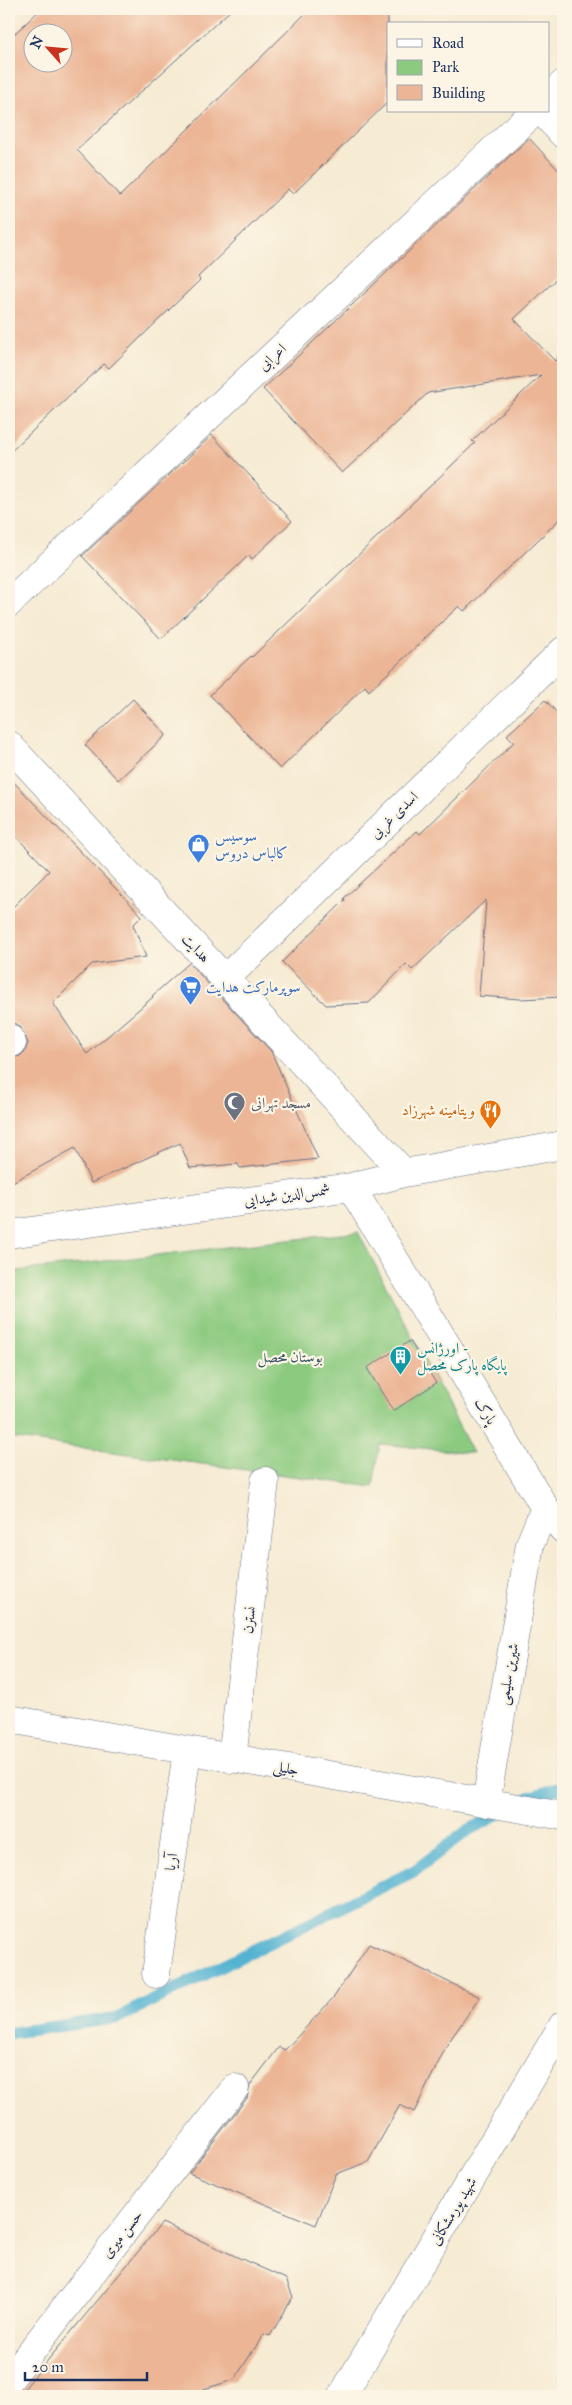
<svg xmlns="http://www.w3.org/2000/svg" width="572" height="2405" viewBox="0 0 572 2405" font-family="'IM FELL Great Primer',Amiri,serif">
	<rect width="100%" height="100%" fill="#fcf5e5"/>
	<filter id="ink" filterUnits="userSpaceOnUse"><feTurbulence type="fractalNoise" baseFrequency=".02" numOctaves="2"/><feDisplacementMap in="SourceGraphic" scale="10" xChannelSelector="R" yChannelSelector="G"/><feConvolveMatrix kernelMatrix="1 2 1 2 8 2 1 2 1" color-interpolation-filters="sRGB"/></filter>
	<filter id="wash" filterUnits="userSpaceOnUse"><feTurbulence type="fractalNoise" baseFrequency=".0096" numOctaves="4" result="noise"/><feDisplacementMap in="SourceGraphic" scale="20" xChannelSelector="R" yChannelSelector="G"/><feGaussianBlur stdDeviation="1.12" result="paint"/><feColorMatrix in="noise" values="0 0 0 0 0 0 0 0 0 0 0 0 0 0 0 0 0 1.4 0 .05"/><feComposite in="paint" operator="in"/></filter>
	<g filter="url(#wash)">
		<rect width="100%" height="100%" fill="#f6ebd3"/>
		<path fill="#8cca80" stroke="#547c6f" d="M358,1232l115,221 -93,-9 -7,43 -364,-49v-166z"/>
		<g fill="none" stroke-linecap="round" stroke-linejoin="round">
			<path stroke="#54b3d2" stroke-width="12" d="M9,2033l108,-15 297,-147 53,-40 63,-34 33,-10"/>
		</g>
		<g id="blocks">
			<path fill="#ecb696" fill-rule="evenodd" d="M41,9h191l-155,141 43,46 190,-187h78v93l-95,92 -5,-5 -90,88 2,3 -91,88 -5,-4 -95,89v-414zM32,32h30v30h-30z
				M529,138l34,37v98l-49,46 41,42 8,-8v163l-99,95 -5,-5 -90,85 -4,-5 -85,83 -70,-74 41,-39 1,1 223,-214 -3,-2 69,-66 -113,18 -86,80 -79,-84z
				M212,435l80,86 -40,38 -3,-4 -88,84 -79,-83z
				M133,699l33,36 -48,45 -33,-35z
				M545,700l18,19v278l-43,2 -41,-3 7,-96 -74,70 -6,-6 -37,39 -43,2 -44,-43 63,-62 -1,-2 73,-67 3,3 94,-92 -7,-7z
				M9,777l133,139 -9,9 13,32 -54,7 -39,39 34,51 66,-57 -1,-1 37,-33 82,88 47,108 -78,9 -2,-4 -48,4 -10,-25 -89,40 -16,-35 -66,36v-126l11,-2 5,-5 3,-8 -6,-13 -6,-6 -7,-2v-111l40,-40 -40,-42z
				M410,1341l26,42 -43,28 -26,-43z
				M369,1944l111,53 -32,46 -34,69 -14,-7 -32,57 -32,12 -20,51 -127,-52 58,-75 3,-13 29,-38 6,3 49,-53z
				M162,2223l124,56 7,18 -23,39 -6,-2 -30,46 -30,9 1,7h-187z"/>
		</g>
	</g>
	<g filter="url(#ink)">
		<use href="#blocks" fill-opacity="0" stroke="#687187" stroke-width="1"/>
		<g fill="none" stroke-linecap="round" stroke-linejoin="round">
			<defs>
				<path id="minor" d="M548,98l15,-14
					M542,111l21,23
					M9,603l526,-492
					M9,745l395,428
					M225,979l338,-328
					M9,1038l3,5
					M351,1187l194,321 18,21
					M9,1234l342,-47 53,-14 159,-28
					M9,1719l554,97
					M232,1759l33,-278
					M486,1803l44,-259 15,-36
					M156,1974l31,-223
					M9,2380l226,-292
					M342,2396l221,-371"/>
			</defs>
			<use href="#minor" stroke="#687187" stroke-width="29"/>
			<use href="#minor" stroke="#fff" stroke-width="28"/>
		</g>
	</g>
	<defs>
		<symbol id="shop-pin" viewBox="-11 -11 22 30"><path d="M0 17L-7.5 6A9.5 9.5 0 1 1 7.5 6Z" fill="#3f7fe0" stroke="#fcf5e5"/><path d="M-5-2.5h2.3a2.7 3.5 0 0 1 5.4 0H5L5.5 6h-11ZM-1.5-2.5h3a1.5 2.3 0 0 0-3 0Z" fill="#fff"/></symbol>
		<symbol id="supermarket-pin" viewBox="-11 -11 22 30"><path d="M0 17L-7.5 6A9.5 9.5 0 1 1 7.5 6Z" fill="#3f7fe0" stroke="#fcf5e5"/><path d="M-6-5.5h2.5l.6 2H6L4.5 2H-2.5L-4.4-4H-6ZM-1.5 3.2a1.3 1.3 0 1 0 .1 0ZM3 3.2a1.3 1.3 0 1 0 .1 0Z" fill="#fff"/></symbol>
		<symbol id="mosque-pin" viewBox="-11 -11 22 30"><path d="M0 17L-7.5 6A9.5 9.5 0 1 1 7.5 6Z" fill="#6b7280" stroke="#fcf5e5"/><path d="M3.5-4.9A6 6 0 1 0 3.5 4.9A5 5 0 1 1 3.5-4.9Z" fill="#fff"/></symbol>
		<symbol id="restaurant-pin" viewBox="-11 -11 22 30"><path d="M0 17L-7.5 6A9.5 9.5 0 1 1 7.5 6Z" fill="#e8710a" stroke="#fcf5e5"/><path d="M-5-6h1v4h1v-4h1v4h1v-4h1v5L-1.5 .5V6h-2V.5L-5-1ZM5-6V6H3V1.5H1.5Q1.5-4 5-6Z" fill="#fff"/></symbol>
		<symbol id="building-pin" viewBox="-11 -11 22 30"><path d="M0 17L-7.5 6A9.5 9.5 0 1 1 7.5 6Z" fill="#0f9aa8" stroke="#fcf5e5"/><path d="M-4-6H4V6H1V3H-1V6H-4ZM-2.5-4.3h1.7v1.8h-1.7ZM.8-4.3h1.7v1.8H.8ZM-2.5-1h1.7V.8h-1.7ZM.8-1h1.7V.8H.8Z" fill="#fff"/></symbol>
	</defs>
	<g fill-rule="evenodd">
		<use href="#shop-pin" x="186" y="832" width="25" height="34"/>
		<use href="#supermarket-pin" x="178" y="974" width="25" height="34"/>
		<use href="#mosque-pin" x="222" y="1090" width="25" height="34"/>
		<use href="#restaurant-pin" x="478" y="1098" width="25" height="34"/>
		<use href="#building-pin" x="388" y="1344" width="25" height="34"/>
	</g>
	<g text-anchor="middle" stroke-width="4.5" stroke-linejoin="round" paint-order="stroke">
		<g font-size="15" fill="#1b2f5e" stroke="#fcf5e5">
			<text transform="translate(272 357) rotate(-43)" y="5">اعرابی</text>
			<text transform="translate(394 815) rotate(-44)" y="5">اسدی غربی</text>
			<text transform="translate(196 948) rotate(47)" y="5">هدایت</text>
			<text transform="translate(287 1195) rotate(-8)" y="5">شمس‌الدین شیدایی</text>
			<text transform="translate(486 1411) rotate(59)" y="5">پارک</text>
			<text transform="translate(249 1620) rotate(-83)" y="5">نسترن</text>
			<text transform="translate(508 1674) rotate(-80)" y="5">شیرین سلیمی</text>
			<text transform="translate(286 1768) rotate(10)" y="5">جلیلی</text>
			<text transform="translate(171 1862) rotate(-82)" y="5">آریا</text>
			<text transform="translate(453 2211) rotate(-59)" y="5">شهید پورمشکانی</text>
			<text transform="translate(122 2234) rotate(-52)" y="5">حسن میری</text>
		</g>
		<g font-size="15" fill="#366cbe" stroke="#fcf5e5" text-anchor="start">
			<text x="215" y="841">سوسیس<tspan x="215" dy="17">کالباس دروس</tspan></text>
			<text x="206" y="992">سوپرمارکت هدایت</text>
		</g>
		<g font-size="15" fill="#5b616d" stroke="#fcf5e5" text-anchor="start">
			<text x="251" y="1108">مسجد تهرانی</text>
		</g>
		<g font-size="15" fill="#c56008" stroke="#fcf5e5" text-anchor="end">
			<text x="475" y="1115">ویتامینه شهرزاد</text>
		</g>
		<g font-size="15" fill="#0d838f" stroke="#fcf5e5" text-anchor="start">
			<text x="417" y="1353">اورژانس -<tspan x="417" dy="17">پایگاه پارک محصل</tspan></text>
		</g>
		<g font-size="15" fill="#375666" stroke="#fcf5e5">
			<text x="290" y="1362">بوستان محصل</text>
		</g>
	</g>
	<rect width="572" height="2405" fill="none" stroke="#fcf5e5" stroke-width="30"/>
	<rect x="387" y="22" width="162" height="90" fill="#fcf5e5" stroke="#a2a6af"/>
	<rect x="397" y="39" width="25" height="8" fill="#ffffff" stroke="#a2a6af"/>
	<text x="432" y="48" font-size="15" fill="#1b2f5e">Road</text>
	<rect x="397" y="60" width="25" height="15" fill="#8cca80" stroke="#a2a6af"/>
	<text x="432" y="72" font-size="15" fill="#1b2f5e">Park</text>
	<rect x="397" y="85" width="25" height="15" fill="#ecb696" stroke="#a2a6af"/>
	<text x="432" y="98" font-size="15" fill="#1b2f5e">Building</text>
	<g transform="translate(48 48) rotate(297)"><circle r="24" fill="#fcf5e5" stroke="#a2a6af"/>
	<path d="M0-4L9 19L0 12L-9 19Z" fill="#c8321e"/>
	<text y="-8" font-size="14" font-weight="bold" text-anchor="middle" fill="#1b2f5e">N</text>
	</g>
	<path d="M25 2372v8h122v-8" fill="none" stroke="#1b2f5e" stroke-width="2.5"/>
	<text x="32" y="2372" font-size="15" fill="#1b2f5e" stroke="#fcf5e5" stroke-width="4" paint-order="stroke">20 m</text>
</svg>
